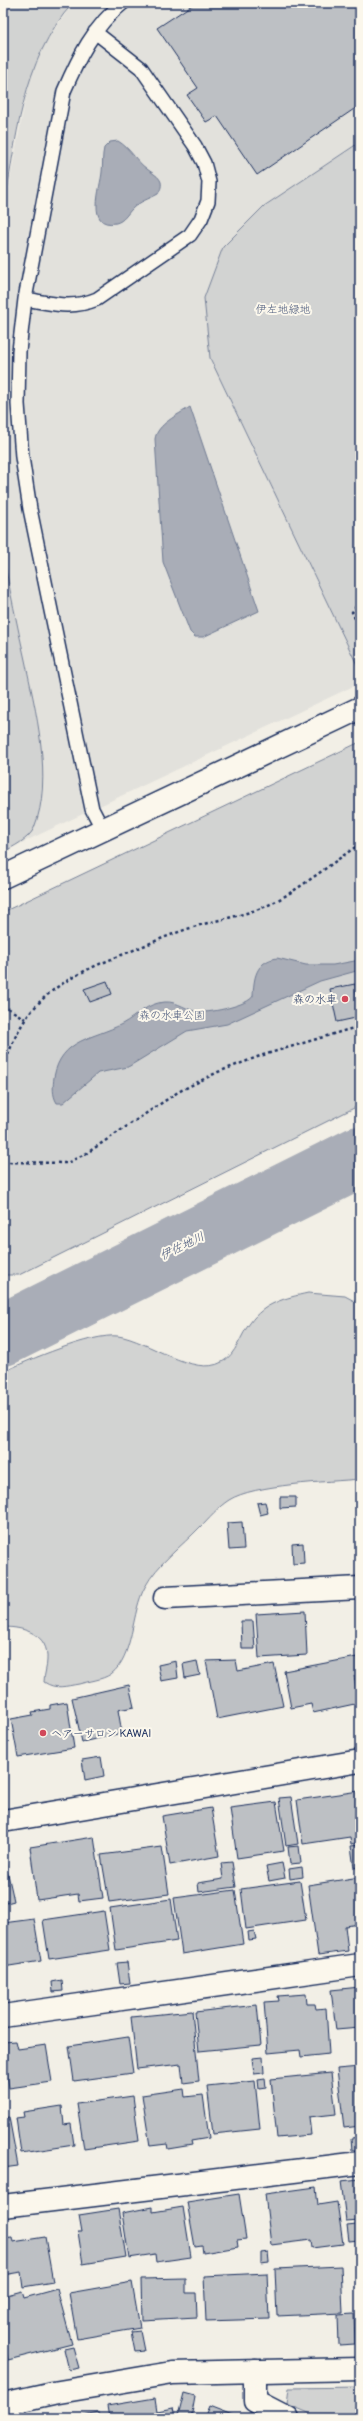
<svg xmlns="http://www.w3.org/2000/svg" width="363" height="2421" viewBox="0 0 363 2421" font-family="Pangolin,'Klee One',sans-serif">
	<rect width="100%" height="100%" fill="#f2efe6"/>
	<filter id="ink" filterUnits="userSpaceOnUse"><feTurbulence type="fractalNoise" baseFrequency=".025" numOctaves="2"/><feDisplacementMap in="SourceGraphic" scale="8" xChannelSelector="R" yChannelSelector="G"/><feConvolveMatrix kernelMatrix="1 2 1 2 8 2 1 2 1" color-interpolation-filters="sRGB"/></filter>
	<g filter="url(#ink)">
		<path fill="#e2e1dc" d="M73,3h287v139l-96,64 -54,152 150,313v12l-345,163 18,-17 7,-23 -2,-83 -35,-168v-340l26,-135 15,-36z"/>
		<path fill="#d2d3d2" stroke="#768198" d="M3,3h70c-52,57 -57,139 -70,212z
			M360,142v529l-150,-313 -6,-60 19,-51 41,-41z
			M3,555c7,35 14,70 22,105 10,49 29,119 9,168 -5,11 -21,19 -31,24z
			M360,742v363l-341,170h-16v-363z
			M308,1293l37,3 15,8v175c-32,3 -106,5 -131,21 -11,7 -20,18 -29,27 -18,19 -43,37 -55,60 -14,25 -11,70 -34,87 -9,6 -22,7 -32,10 -13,2 -23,6 -35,-2 0,-8 3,-14 3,-22 2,-26 -23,-33 -44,-33v-255c25,-12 89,-39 115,-36 30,4 76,42 104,26 14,-7 19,-28 28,-39 14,-20 35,-25 58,-30z
			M360,2387v31h-39l-34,-14 2,-16z"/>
		<path fill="#a9adb7" stroke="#707b93" d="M118,141c12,7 18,20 29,28 5,4 12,7 14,13 1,5 -1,8 -3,12 -9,5 -18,7 -26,15 -5,5 -8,12 -16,14 -31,6 -15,-37 -14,-51 1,-8 0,-16 2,-24l6,-6z
			M190,407l69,204 -56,26h-8l-5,-5 -27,-70 -8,-123c2,-15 23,-24 35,-32z
			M277,958l29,7h27l27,-5v10l-40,11 -93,43 -40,7 -59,36 -30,6 -35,30h-6c-5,-8 -4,-17 -3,-26 7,-39 40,-38 68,-53 15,-8 25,-21 43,-22 13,-1 22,9 35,10 10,1 49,-7 53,-16 1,-18 2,-34 24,-38z"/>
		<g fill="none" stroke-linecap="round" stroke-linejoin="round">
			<path stroke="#a9adb7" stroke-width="62" d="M3,1335l357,-178"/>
		</g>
		<path fill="#bdc0c4" stroke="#1b2f5e" d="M195,3h165v102l-103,70 -40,-59 -11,6 -19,-27 11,-7 -41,-60z
			M107,981l5,13 -22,8 -6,-13z
			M355,984l5,33 -23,5 -7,-33z
			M280,1497h16v10l-16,1z
			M265,1502l3,11 -8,2 -3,-12z
			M242,1522l2,27 -15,1 -2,-27z
			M303,1543l1,20 -11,1 -1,-20z
			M305,1611l2,44 -48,3 -3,-44z
			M241,1621h12l2,28h-13z
			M357,1657l3,18 -6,1 5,27 -46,10 -2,-9 -20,4 -7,-37z
			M236,1660l2,11 36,-7 9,42 -66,13 -11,-58z
			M176,1661l2,17 -17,3 -3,-16z
			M197,1661l3,14 -15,3 -2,-14z
			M129,1685l5,22 -16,3 4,23 -40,9 -10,-44z
			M67,1702l7,46 -56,9 -7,-38 22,-4 -1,-3 18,-3v-4z
			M101,1757l3,19 -19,4 -3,-20z
			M359,1791l1,51 -9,2 -1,-7 -47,7 -6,-44z
			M291,1797l7,47 -12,2 -7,-48z
			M276,1802l8,49 -47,7 -7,-50z
			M211,1808l8,48 -49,9 -8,-49z
			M94,1837l9,61 -24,3 -1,-7 -41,6 -7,-53z
			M360,1845v22l-6,1 -3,-22z
			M299,1846l2,17 -11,1 -2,-17z
			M162,1847l7,47 -60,8 -8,-47z
			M3,1852l11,49 -11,3z
			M232,1862l4,25 -37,5 -1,-9 25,-4 -2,-16z
			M282,1863l3,15 -16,3 -3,-15z
			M302,1867l1,10 -13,2 -1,-10z
			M360,1877v47l-15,2 3,25 -30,4 -10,-70z
			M300,1881l6,39 -60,9 -5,-40z
			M235,1890l8,54 -61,10 -8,-56z
			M171,1899l6,42 -61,9 -6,-42z
			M104,1911l6,39 -61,9 -6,-39z
			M34,1919l7,42 -38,6v-44z
			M254,1931l2,8 -7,1 -1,-8z
			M127,1962l3,21 -10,1 -3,-21z
			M62,1980l1,11 -10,1 -1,-10z
			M360,1987v41l-24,2 -5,-40z
			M306,1994l1,10h8l1,5 10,-1 3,46 -28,3 -1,-7 -32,3 -4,-51 15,-1 -1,-5z
			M257,2005l4,40 -62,6 -4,-39z
			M192,2011l7,70 -16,2 -2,-19 -44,5 -6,-52z
			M128,2037l5,36 -59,8 -5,-35z
			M16,2041l2,8 28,-4 6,37 -43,6 -6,-46z
			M263,2057l1,16 -10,1 -2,-16z
			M360,2067v59l-16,2 -7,-59z
			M331,2073l5,41 -27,3 2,18 -34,3 -6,-59z
			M265,2079l1,8 -7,1 -1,-8z
			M255,2081l5,48 -47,5 -6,-48z
			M184,2089l1,8 18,-2 6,43 -18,3 1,4 -24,4 -1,-5 -17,2 -8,-51z
			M133,2096l6,45 -55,8 -7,-45z
			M62,2106l2,19 7,-1 3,21 -53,8 -5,-35 8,-1 -1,-5z
			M9,2117l9,49 -15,2v-50z
			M360,2137v13h-8l-1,-12z
			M360,2179v41l-14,1 -5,-40z
			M316,2187l2,18 19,-3 6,42 -31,4 -1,-8 -40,5 -6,-51z
			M239,2194l7,45 -9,1 1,7 -35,6 -1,-7 -7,1 -8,-45z
			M153,2207v5l30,-5 8,50 -35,5 -1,-8 -26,4 -7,-45z
			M118,2209l8,48 -43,7 -5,-32h4l-3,-17z
			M357,2224l2,16 -10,1 -2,-16z
			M12,2237l1,5 32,-5 8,45 -30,5 -2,-15 -18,3v-37z
			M268,2252l1,10 -8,1v-10z
			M341,2266l2,47 -66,3 -2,-47z
			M267,2273l2,46 -63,2 -2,-45z
			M186,2278v15h10l1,24 -55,3 -1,-41z
			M132,2282l8,46 -63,11 -8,-46z
			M57,2289l15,55 -64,16 -5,-21v-43l19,-5 2,7z
			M354,2314l1,30 -16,1 -1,-30z
			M140,2331l4,20 -9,1 -4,-20z
			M73,2347l6,21 -10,2 -5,-21z
			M184,2393l11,3 -4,22 -13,-1z
			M155,2398l2,13 16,-3 2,10h-66l-2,-12z
			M209,2406l31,12h-36z
			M99,2413v5h-27z"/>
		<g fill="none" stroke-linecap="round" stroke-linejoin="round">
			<defs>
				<path id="service" d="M25,299c26,4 46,11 72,0l93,-64 11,-16 7,-18 1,-19 -5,-19 -9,-17 -54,-78 -46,-36
					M103,830l-11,-21 -62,-300 -8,-52 -4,-53 1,-53 6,-52 39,-208c14,-32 30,-66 59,-88"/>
				<path id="minor" d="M165,1598l195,-10
					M3,2016l357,-51
					M3,2206l357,-43
					M255,2371v30l33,17"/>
				<path id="tertiary" d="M3,877l357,-169
					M3,1821l357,-60
					M3,2404l50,-11 119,-20 188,-4"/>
			</defs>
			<use href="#service" stroke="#1b2f5e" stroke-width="16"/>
			<use href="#minor" stroke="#1b2f5e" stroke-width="25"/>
			<use href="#tertiary" stroke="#1b2f5e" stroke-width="25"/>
			<path stroke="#1b2f5e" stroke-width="2.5" stroke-dasharray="3 3" stroke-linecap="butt" d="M360,601l-8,11 8,17
				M3,1005l22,14
				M3,1072c19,-74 60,-94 126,-120 24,-10 47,-20 71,-27 22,-6 44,-10 64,-18 32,-14 67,-44 96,-63
				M3,1162l64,1 20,-10 91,-61 40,-20 42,-16 100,-30"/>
			<use href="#service" stroke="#fbf7ec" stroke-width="13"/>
			<use href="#minor" stroke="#fbf7ec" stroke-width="22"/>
			<use href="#tertiary" stroke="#fbf7ec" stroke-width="22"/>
		</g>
	</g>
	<g fill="#d1495b" stroke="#fbf7ec" stroke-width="1.5">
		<circle cx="345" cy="999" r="4"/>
		<circle cx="43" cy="1733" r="4"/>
	</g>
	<g text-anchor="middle" stroke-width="4" stroke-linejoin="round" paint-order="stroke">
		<g font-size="11" fill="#49587b" stroke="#fbf7ec">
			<text x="283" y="313">伊左地緑地</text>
			<text x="172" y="1019">森の水車公園</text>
		</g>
		<g font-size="11" fill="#1b2f5e" stroke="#fbf7ec" text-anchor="end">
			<text x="337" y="1003">森の水車</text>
			<text x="51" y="1737" text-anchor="start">ヘアーサロン KAWAI</text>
		</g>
		<g font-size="12" font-style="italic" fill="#465579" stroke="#fbf7ec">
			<text transform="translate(182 1246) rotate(-26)" y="4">伊佐地川</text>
		</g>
	</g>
	<rect width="363" height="2421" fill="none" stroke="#fbf7ec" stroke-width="16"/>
	<rect x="8" y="8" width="347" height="2405" fill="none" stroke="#1b2f5e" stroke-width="1.5" filter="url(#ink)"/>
</svg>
